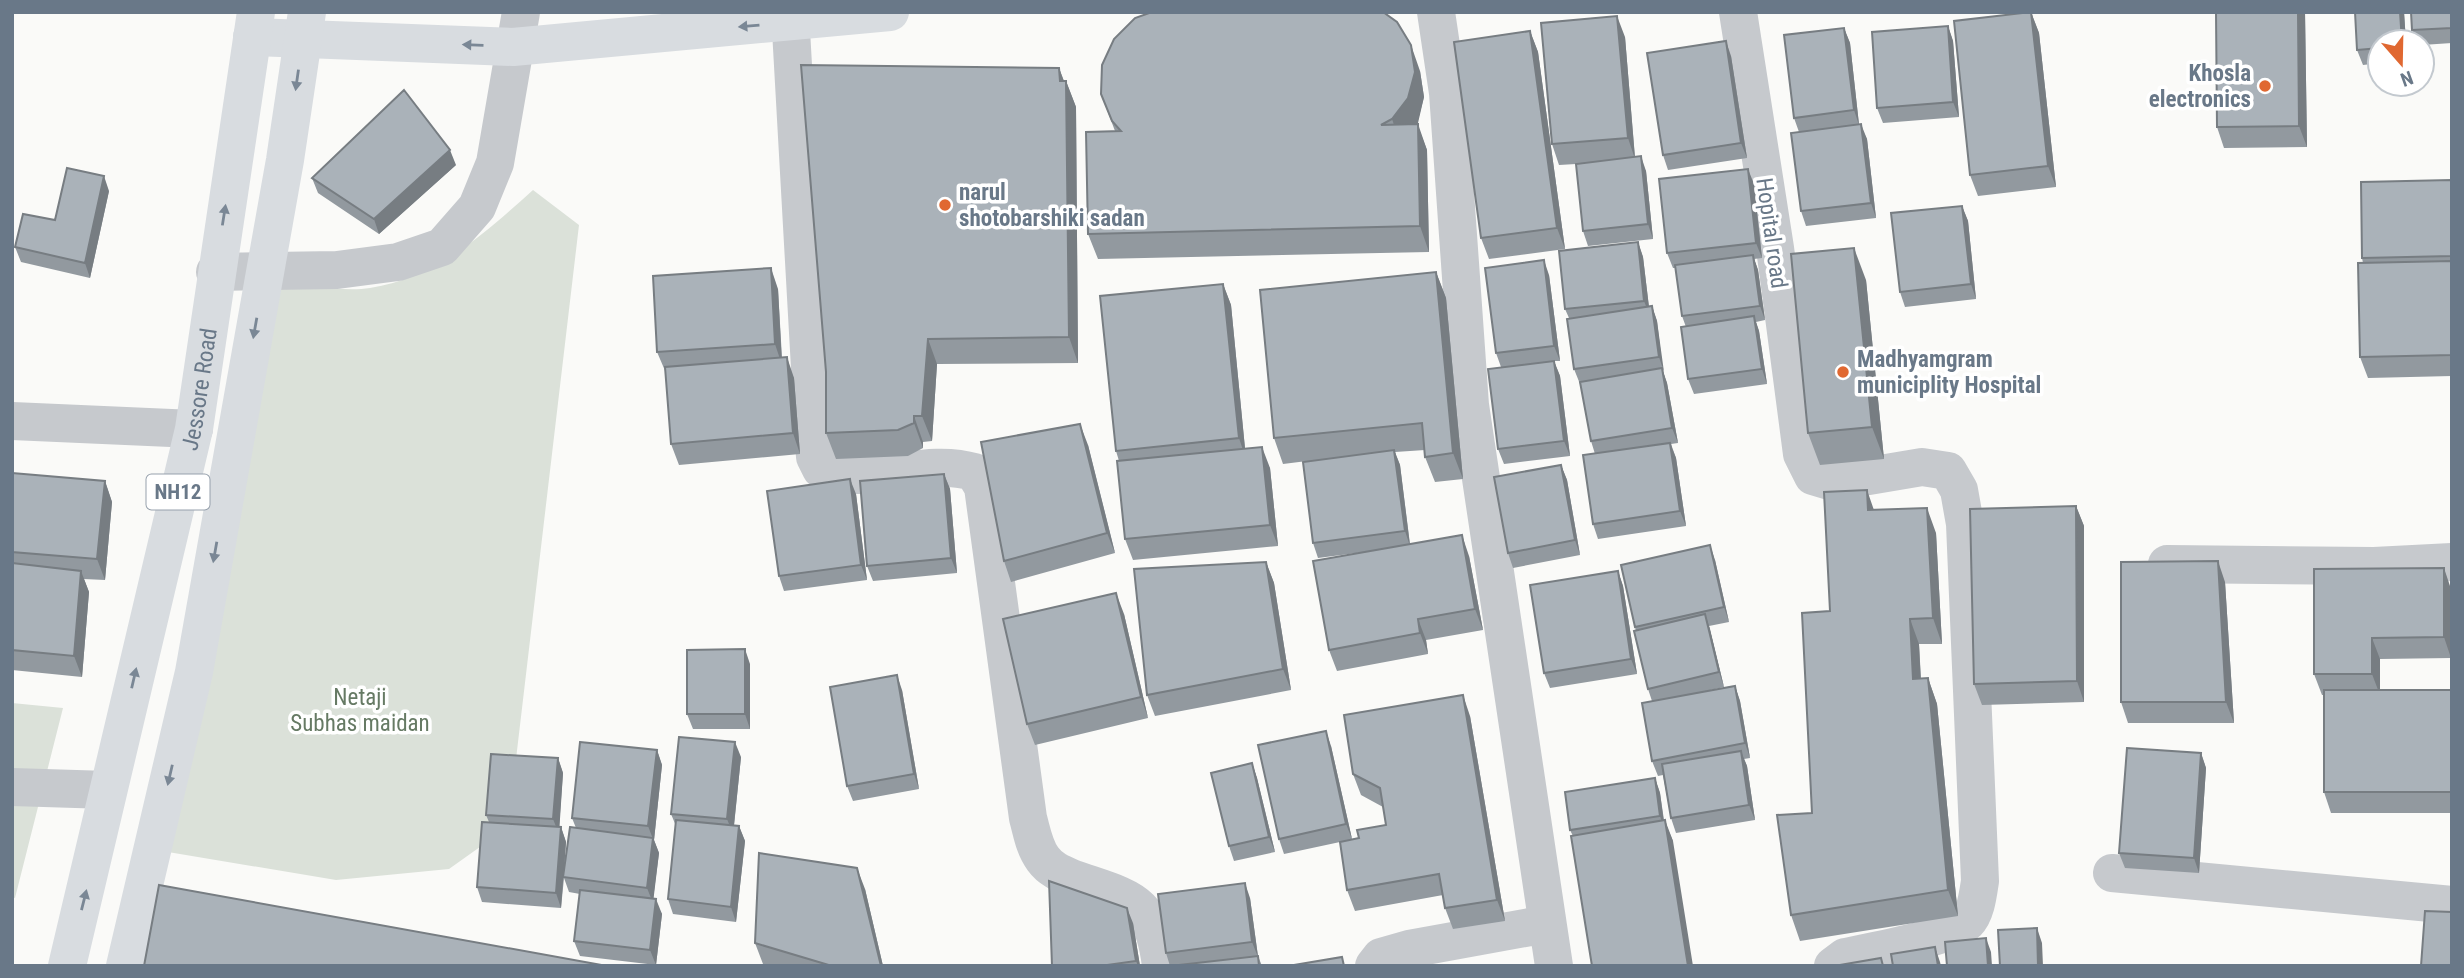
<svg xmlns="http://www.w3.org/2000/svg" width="2464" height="978" viewBox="0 0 2464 978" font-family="'Roboto Condensed',sans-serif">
	<rect width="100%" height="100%" fill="#fafaf8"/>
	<path fill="#dbe1d9" d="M533,190l46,35 -71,602 -59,42 -113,11 -168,-28 111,-569c27,2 66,9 91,5 66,-10 115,-55 163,-98z
		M12,703l51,5 -48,190 -3,-1z"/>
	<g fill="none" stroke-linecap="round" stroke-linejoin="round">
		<path stroke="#c6c9cd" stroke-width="38" d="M790,12l25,445 6,12c47,18 103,-12 153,3l9,15 45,331c4,14 6,29 15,41 8,11 19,15 31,20 58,20 79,20 87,87
			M1436,12l12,81 22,312 84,561
			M1738,12l37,236 27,206 11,22 20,6 89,-15 26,4 11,19 6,34 15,357c-2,13 -4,32 -13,41 -17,16 -96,29 -122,35l-12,9
			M215,272l122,-2 61,-8 44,-15 35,-40 18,-44 26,-151
			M12,421l182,8
			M2167,564l207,2 78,-4
			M12,787l96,3
			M2112,873l340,32
			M1374,966l7,-9 28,-8 138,-25"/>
		<path stroke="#d8dce0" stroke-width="38" d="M252,37l261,10 377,-35"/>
		<g stroke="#d8dce0" stroke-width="38">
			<path id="s1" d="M67,966l127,-537 62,-417"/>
			<path d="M125,966l69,-294 91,-512 22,-148"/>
		</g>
	</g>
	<path fill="#92999f" d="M2031,12l8,21 17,154 -78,9 -8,-21z
		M2216,12h89l2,135 -83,1 -7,-21z
		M2355,12h49l2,30h-26v21l-17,2 -6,-15z
		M2452,12v31l-30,2v-3h-6l-4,-12z
		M1948,26l5,15 6,76 -76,6 -6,-15z
		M1844,28l6,15 9,81 8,15 9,79 -70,8 -5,-15 -2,-79 -5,-14z
		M1530,31l8,21 27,197 -76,10 -8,-21z
		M1625,37l10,120 11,14 7,68 -65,7 -5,-15 -7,-67 -17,1 -7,-21z
		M1731,56l16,102 -79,12 -5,-15z
		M1059,68l5,13h2l10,26 2,256 -141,1 -5,77 -9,1v6l-15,8 -72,3 -10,-26z
		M1420,71l4,26 -7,27 10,26 2,102 -331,7 -10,-25 27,-103 -14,-37z
		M456,165l-77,69 -61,-41 -6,-15z
		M2452,183v193l-84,2 -8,-21 3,-94 -1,-5z
		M1754,184l8,74 -8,1 4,11 7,50 -9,2 3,9 8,53 -73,10 -6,-15 -2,-52 -4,-11 -6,-48h-3l-6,-15z
		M109,191l-19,87 -69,-16 -6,-15 40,-27z
		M1962,206l6,15 8,78 -71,8 -5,-15z
		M1638,242l5,15 6,50 3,-1 5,15 6,51 4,11 11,60 -7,1 5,14 10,68 -88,13 -5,-15 2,-70 -4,-13 -10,-57h-1l-6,-15 -5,-51 -4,-9z
		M1436,272l10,26 17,181 -28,3 -10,-25v-7l-30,2 5,13 10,79 59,12 14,74 -57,10 2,14 -91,17 -8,-21 43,-99 -54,7 -5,-15 -6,-82 -24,3 -9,-26z
		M1549,275l11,86h-6l6,15 10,80 -66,8 -6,-15 3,-82 -5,-14z
		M1866,280l18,179 -64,6 -12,-32z
		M1223,284l8,21 14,143 25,20 8,78 -145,14 -8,-21 -6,-78 -3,-10z
		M778,289l4,69 12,20 6,76 -121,11 -8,-21 -5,-71 -9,-21z
		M1088,445l27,108 -104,29 -7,-21z
		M1561,465l6,15 13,75 -67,13 -5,-15z
		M12,473l93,8 7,21 -7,78 -21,-1 5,13 -7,85 -70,-7z
		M944,474l6,15 7,84 -84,8 -6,-15z
		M856,494l11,86 -83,11 -5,-15z
		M2076,506l8,20v176l-102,3 -8,-21z
		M1874,510l62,23 6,111h-23l2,35 7,-1 9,26 21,212 -158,25 -9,-26 21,-102 18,-202z
		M1715,560l14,62 -20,4 15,61 -18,4 29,-5 5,15 10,57 -6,1 3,7 8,54 -79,13 -5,-15 -8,-43 -5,1 -6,-15v-60l-4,-12 -13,-62z
		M1266,562l8,21 17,107 -136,26 -8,-21z
		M1618,571l5,15 14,88 -87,14 -6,-15z
		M2225,582l9,141h-106l-7,-21z
		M2451,589v69l-71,1v31h72v123h-121l-7,-21v-97h-2l-8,-21z
		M1124,614l24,104 -113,27 -8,-21z
		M750,664v65h-57l-6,-15z
		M902,690l17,99 -66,12 -6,-15z
		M1470,716l35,205 -52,8 -8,-21 -2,-13 -88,16 -8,-21 -7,-48 -56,12 -5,-15 52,-93 21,93 7,-1 27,-13 -3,-18 -22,-12 -8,-21z
		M657,750l5,15 -8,75 5,13 -6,46 9,15 -6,51 -76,-9 -6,-15 6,-47 -11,-2 -5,-14 -3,30 -79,-6 -5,-15 12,-65 -3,-7 72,-57 5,15 -4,54h2l5,15 -2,32 12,-46 -4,-10z
		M2201,753l5,15 -7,105 -74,-5 -6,-15z
		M741,757l-7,69h5l6,15 -9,81 -63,-8 -5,-15 8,-73 -5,-12z
		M1252,763l5,15 18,74 -41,9 -5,-15z
		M1655,778l5,15 4,27 9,21 -100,-5 -3,-6z
		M865,889l18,77h-115l-5,-2 -8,-21z
		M1250,898l8,58 4,10h-92l-4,-13z
		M1133,923l7,43h-88z"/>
	<path fill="#777d82" d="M2031,12l8,21 17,154 -8,-21z
		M2298,12h7l2,135 -8,-21z
		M2400,12h4l2,30h-4z
		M1617,16l8,21 10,122 -7,-21z
		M1948,26l5,15 6,76 -6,-15z
		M1844,28l6,15 9,82 -5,-15z
		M1530,31l8,21 27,197 -8,-21z
		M1726,41l5,15 16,102 -6,-15z
		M1411,45l9,26 4,26 -6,26 -17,22 -9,-26z
		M1059,68l7,19v-6l10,26 2,256 -9,-26z
		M1418,124l9,26 2,102 -9,-26z
		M1861,124l6,15 9,79 -5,-15z
		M450,150l6,15 -77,69 -5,-15z
		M1641,156l5,15 7,68 -5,-15z
		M1748,169l6,15 8,74 -6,-15z
		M104,176l5,15 -19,87 -5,-15z
		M1962,206l6,15 8,78 -5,-15z
		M1638,242l5,15 7,59 -6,-15z
		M1854,248l12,32 18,179 -12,-32z
		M1753,255l5,15 7,50 -5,-14z
		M1544,260l5,15 11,86 -6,-15z
		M771,268l7,21 4,76 -7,-21z
		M1436,272l10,26 17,181 -10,-26z
		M1223,284l8,21 15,154 -7,-21z
		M1652,306l5,15 7,51 -5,-15z
		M1754,316l5,15 8,53 -5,-15z
		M928,339l9,25 -5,77 -10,-25z
		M787,357l7,21 6,76 -7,-21z
		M1554,361l6,15 10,80 -6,-15z
		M1662,368l5,15 11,60 -6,-15z
		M914,416l9,26v6l-9,-25z
		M1080,424l8,21 27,108 -8,-20z
		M1670,443l6,15 10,68 -6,-15z
		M1262,447l8,21 8,78 -8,-21z
		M1394,450l6,15 10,81 -5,-15z
		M1561,465l6,15 13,75 -5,-15z
		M944,474l6,15 7,84 -6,-15z
		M850,479l6,15 11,86 -6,-15z
		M105,481l7,21 -7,78 -8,-21z
		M1867,490l9,26 -8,-6z
		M2076,506l8,20v176l-7,-21z
		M1927,508l9,25 6,111 -9,-26z
		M1462,535l7,21 14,74 -8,-21z
		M1710,545l5,15 14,62 -5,-15z
		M2218,561l7,21 9,141 -8,-21z
		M1266,562l8,21 17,107 -8,-21z
		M2444,568l7,21v69l-7,-21z
		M81,571l8,21 -7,85 -8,-21z
		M1618,571l5,15 14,88 -6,-15z
		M1116,593l8,21 24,104 -7,-21z
		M1705,614l5,15 14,58 -5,-15z
		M1418,619l8,21 2,14 -8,-21z
		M1910,619l9,25 3,61 -9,-26z
		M2372,638l8,21v36l-8,-21z
		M745,649l5,15v65l-5,-15z
		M897,675l5,15 17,99 -5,-15z
		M1928,678l9,26 21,212 -10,-26z
		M1735,686l5,15 10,57 -5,-15z
		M1463,695l7,21 35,205 -8,-21z
		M1326,731l5,15 21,93 -6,-15z
		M735,742l6,15 -8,77 -6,-15z
		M657,750l5,15 -8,75 5,13 -6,50 -6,-15 6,-49 -5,-13z
		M1741,751l6,15 8,54 -6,-15z
		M2201,753l5,15 -7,105 -5,-15z
		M558,758l5,15 -4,61 -6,-15z
		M1252,763l5,15 18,74 -6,-15z
		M1655,778l5,15 5,38 -5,-15z
		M1665,820l8,21 20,125h-5z
		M739,826l6,15 -9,81 -5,-15z
		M561,827l5,15 -5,66 -5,-15z
		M857,868l8,21 18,77h-2z
		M1245,883l5,15 8,59 -6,-15z
		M656,899l6,15 -6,51 -6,-15z
		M1127,908l6,15 7,43h-2l-2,-5z
		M2037,928l5,15 1,23h-5z
		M1986,938l5,14 1,14h-4z
		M1935,947l5,15 1,4h-3z"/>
	<path fill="#aab2b9" stroke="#777d82" stroke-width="2" d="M1152,12h231l14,10 14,23 4,27 -7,26 -16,21 -11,6 37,-1 2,102 -332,8 -2,-102 35,-1 -9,-10 -11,-27 1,-29 12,-26 21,-21z
		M2031,12l17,154 -78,9 -16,-154z
		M2216,12h82l1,114 -82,1z
		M2355,12h45l2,30h-22v6l-23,2z
		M2411,12h41v16l-40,2z
		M1617,16l11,122 -76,6 -11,-121z
		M1948,26l5,76 -76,6 -5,-76z
		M1844,28l10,82 -60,8 -10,-83z
		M1530,31l27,197 -76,10 -27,-196z
		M1726,41l15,102 -78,12 -16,-102z
		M801,65l258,3 1,13h6l3,256 -141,2 -6,77h-8v7l-16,7 -72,3v-61z
		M404,90l46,60 -76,69 -62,-41z
		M1861,124l10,79 -70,8 -10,-78z
		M1641,156l7,68 -65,7 -7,-67z
		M67,168l37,8 -19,87 -70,-16 8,-33 32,6z
		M1748,169l8,74 -89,10 -8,-74z
		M2451,180l1,76 -90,2 -1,-76z
		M1962,206l9,78 -71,8 -9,-79z
		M1638,242l6,59 -79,8 -6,-58z
		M1854,248l18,179 -64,6 -17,-179z
		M1753,255l7,51 -78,10 -7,-51z
		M1544,260l10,86 -58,7 -11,-85z
		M2452,261v94l-92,2 -2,-94z
		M771,268l4,76 -118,8 -4,-76z
		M1436,272l17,181 -28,4 -3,-34 -148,15 -14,-148z
		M1223,284l16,154 -123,13 -16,-155z
		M1652,306l7,51 -85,12 -7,-50z
		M1754,316l8,53 -74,10 -7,-52z
		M787,357l6,76 -122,11 -6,-77z
		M1554,361l10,80 -66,8 -10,-80z
		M1662,368l10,60 -81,13 -11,-59z
		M1080,424l27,109 -103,28 -23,-119z
		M1670,443l10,68 -87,13 -10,-69z
		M1262,447l8,78 -145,14 -8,-78z
		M1394,450l11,81 -92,12 -10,-81z
		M1561,465l14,75 -67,13 -14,-76z
		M12,473l93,8 -8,78 -85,-7z
		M944,474l7,84 -84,8 -7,-85z
		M850,479l11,86 -82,11 -12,-85z
		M1867,490l1,20 59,-2 6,110 -23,1 3,60 15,-1 20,212 -157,25 -14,-100 35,-2 -10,-200 28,-2 -6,-119z
		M2076,506l1,175 -103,3 -4,-175z
		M1462,535l13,74 -57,10 2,14 -91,17 -16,-89z
		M1710,545l14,62 -89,20 -14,-62z
		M2218,561l8,141h-105v-140z
		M1266,562l17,107 -136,26 -13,-126z
		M12,563l69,8 -7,85 -62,-6z
		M2444,568v69l-72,1v36h-58v-105z
		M1618,571l13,88 -87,14 -14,-88z
		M1116,593l25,104 -114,27 -24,-105z
		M1705,614l14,58 -71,17 -14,-58z
		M745,649v65h-58v-64z
		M897,675l17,99 -67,12 -17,-99z
		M1735,686l10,57 -93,18 -10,-58z
		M2324,690h128v102h-128z
		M1463,695l34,205 -52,8 -6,-34 -92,16 -7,-48 19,-4 -2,-8 29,-5 -6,-37 -27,-14 -9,-59z
		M1326,731l20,93 -67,15 -21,-94z
		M679,737l56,5 -8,77 -56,-5z
		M580,742l77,8 -9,76 -76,-8z
		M2127,748l74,5 -7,105 -75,-5z
		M1741,751l8,54 -78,13 -9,-54z
		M491,754l67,4 -5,61 -67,-4z
		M1252,763l17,74 -40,9 -18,-73z
		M1655,778l5,38 -90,14 -5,-38z
		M676,820l63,6 -8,81 -63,-8z
		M1665,820l23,146h-96l-21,-130z
		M482,822l79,5 -5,66 -79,-6z
		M570,827l83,11 -6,50 -84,-11z
		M759,853l98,15 24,98h-49l-77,-23z
		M1049,881l78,27 9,53 -36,5h-48z
		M1245,883l7,59 -86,11 -8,-59z
		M159,885l448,81h-463z
		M580,890l76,9 -6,51 -76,-9z
		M2425,911l27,1v54h-31z
		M2037,928l1,38h-38l-2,-36z
		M1986,938l2,28h-41l-2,-24z
		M1935,947l3,19h-45l-2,-12z
		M1258,956l1,10h-89z
		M1342,957l2,9h-56z
		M1881,958l2,8h-49z"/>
	<defs><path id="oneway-solid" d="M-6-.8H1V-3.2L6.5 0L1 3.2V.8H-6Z" transform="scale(1.75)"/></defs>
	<g fill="#7a8795">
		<use href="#oneway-solid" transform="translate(749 26) rotate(175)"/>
		<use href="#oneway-solid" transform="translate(473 45) rotate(-178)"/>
		<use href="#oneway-solid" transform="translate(297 80) rotate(98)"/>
		<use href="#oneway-solid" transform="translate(224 215) rotate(-81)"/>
		<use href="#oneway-solid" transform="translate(255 328) rotate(100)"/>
		<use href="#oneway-solid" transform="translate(215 552) rotate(100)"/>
		<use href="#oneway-solid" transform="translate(134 678) rotate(-77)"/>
		<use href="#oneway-solid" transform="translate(170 775) rotate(103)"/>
		<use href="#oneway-solid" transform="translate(84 900) rotate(-76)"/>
	</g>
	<g fill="#e06831" stroke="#fff" stroke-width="2.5">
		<circle cx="2265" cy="86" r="7"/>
		<circle cx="945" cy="205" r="7"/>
		<circle cx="1843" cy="372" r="7"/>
	</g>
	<g text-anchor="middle" stroke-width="7" stroke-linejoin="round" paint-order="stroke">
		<rect fill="#fff" stroke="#96a0ac" stroke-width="2" x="146.5" y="474.5" width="63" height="35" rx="5"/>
		<g font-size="21" font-weight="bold" fill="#697888">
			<text x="178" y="499">NH12</text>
		</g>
		<g font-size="23" font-weight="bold" fill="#697888" stroke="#fff" text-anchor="start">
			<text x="2251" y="81" text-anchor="end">Khosla<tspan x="2251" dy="26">electronics</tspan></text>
			<text x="959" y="200">narul<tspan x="959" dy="26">shotobarshiki sadan</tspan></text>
			<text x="1857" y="367">Madhyamgram<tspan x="1857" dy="26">municiplity Hospital</tspan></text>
		</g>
		<g font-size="23" fill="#697888" stroke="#fff">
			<text transform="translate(1772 233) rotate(82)" y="8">Hopital road</text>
			<text dy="8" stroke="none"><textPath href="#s1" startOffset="592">Jessore Road</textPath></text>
		</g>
		<g font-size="23" fill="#667a64" stroke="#fff">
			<text x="360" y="705">Netaji<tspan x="360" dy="26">Subhas maidan</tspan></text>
		</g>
	</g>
	<rect width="2464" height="978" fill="none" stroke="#697888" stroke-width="28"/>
	<g transform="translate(2401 63) rotate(160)"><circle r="33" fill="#ffffff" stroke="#c3c9cf" stroke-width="2"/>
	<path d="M0-5L12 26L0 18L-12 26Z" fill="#e06831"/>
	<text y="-10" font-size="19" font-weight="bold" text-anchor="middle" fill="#697888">N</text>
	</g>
</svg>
